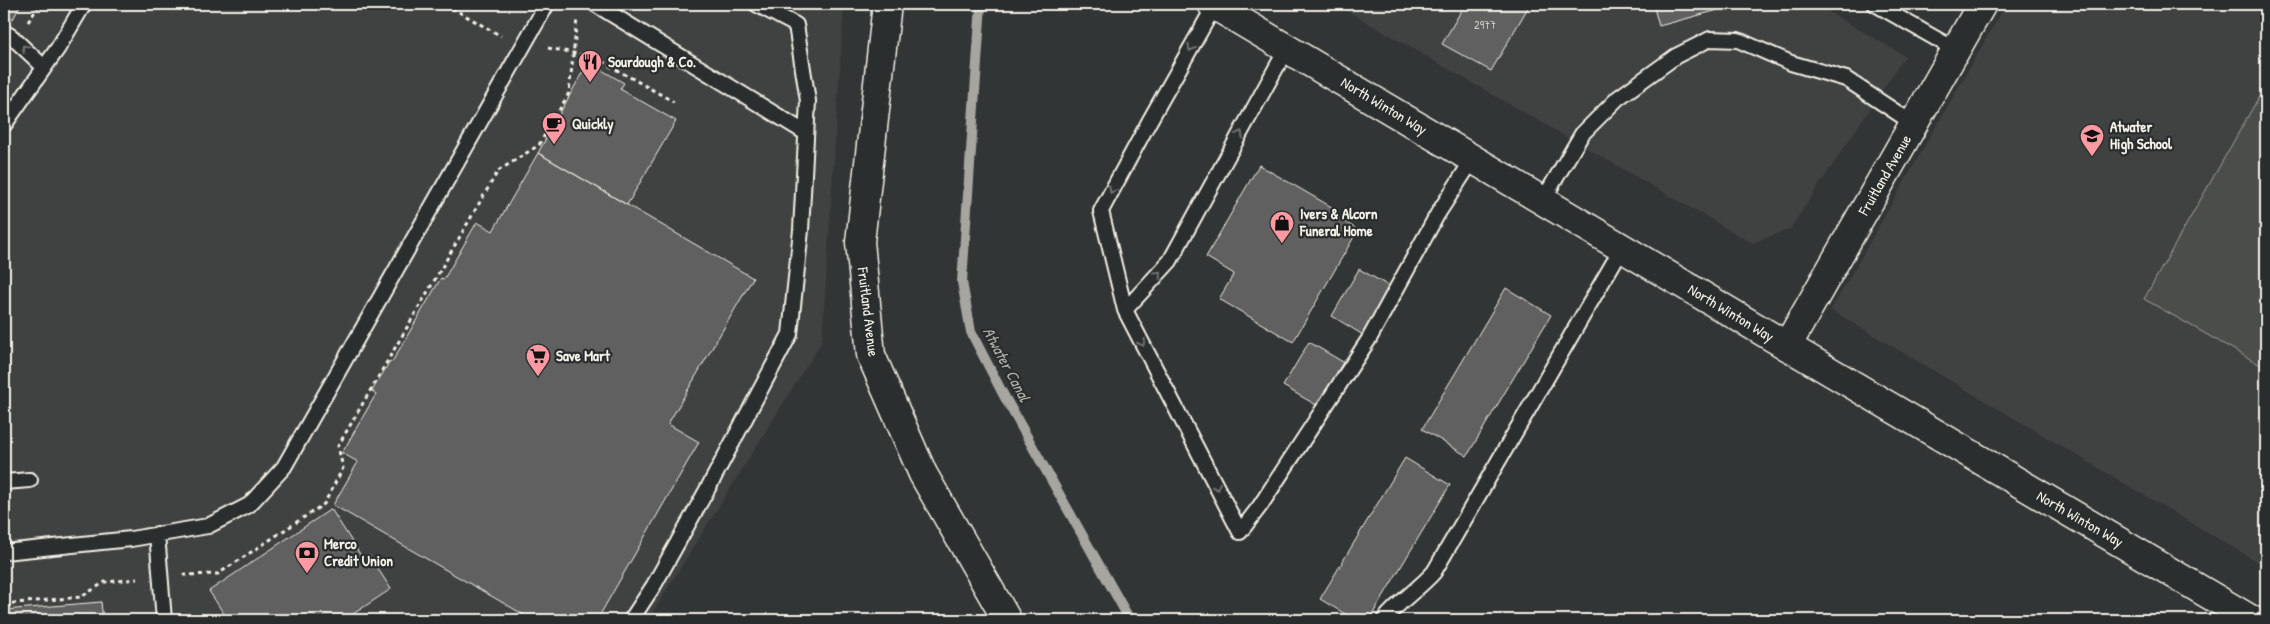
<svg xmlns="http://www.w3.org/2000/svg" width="2270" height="624" viewBox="0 0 2270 624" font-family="'Patrick Hand',sans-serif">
	<rect width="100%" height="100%" fill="#323535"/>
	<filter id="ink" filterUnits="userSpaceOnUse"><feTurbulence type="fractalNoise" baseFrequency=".02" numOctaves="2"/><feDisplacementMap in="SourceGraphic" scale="10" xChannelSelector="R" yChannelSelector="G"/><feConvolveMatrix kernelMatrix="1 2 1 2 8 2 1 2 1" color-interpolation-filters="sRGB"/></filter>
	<g filter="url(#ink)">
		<path fill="#404242" d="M4,4h840l-22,337 -174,279h-644z
			M1335,4h480l90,52 -115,173 -38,14z
			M2006,4h260v563l-435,-257z"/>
		<path fill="#4b4d4c" stroke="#a09f9a" d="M2260,95l6,4v269l-122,-69z"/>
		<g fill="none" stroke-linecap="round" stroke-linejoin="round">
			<path stroke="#a6a5a0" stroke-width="10" d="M981,4l-19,278 9,50 32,62 127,226"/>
		</g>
		<path fill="#5f605f" stroke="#f4f1e8" d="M4,4h17l-8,15 -9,-5z
			M1460,4h70l-39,67 -49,-27 22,-38z
			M1653,4h80v2l-74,20z
			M588,62l36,21 -4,6 56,32 -49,84 -89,-52z
			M538,153l215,125 -85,146 31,18 -102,178h-64l-200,-115 25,-43 -16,-9 34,-59 -4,-3 18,-30 2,1 49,-84 3,1 33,-57 16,9z
			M1259,165l76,44 -3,5 26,16 -65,112 -74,-43 15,-25 -28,-17z
			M1359,269l37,21 -28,48 -36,-22z
			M1506,288l45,27 -84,141 -45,-27z
			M1309,342l34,20 -25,44 -35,-20z
			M1405,458l45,27 -81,135h-14l-35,-21z
			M331,509l32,50 6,-4 22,34 -47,31h-116l-19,-29z
			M101,602l2,18h-99v-10z"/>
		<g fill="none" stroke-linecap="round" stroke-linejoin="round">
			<defs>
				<path id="lane" d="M595,4l211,129
					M1875,4l81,46
					M1215,5l-65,115 -49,91 24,99 115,222 20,-26 109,-167 68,-124 36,-56
					M4,32l8,5 32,30
					M4,125l54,-77 26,-44
					M1543,200l39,-66 36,-36 58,-42 34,-17 28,1 53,23 55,16 68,45
					M1125,310l45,-49 117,-213
					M4,482l26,-2
					M157,534l7,86
					M4,552l127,-13 77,-13 41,-21 35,-38 263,-463
					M631,620l23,-35 59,-106 77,-145 11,-104 7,-129 -12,-76 -40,-21
					M1384,620c14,-18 35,-31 50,-48l188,-324"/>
				<path id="street" d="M887,4l-27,238 11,113 52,119 84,146
					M1787,346l195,-342"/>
				<path id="secondary" d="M1212,4l575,342 465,274"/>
			</defs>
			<use href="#lane" stroke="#f4f1e8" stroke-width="18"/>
			<use href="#street" stroke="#f4f1e8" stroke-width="31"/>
			<use href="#secondary" stroke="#f4f1e8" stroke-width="31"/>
			<path stroke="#f4f1e8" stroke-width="3" stroke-dasharray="4 4" stroke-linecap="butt" d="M445,4l56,32
				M28,22l12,-18
				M548,48l46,9 80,45
				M183,575l35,-1 106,-70 19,-36 -5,-22 160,-275 41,-26 30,-52 8,-74
				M4,604l77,-7 24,-15 32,-3"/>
			<use href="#lane" stroke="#2a2d2e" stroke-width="14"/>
			<use href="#street" stroke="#2a2d2e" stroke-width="28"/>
			<use href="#secondary" stroke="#2a2d2e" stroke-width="28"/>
		</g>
		<defs><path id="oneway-chevron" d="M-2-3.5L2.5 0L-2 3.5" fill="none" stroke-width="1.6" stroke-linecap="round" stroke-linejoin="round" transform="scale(1.25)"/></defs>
		<g stroke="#71726f">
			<use href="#oneway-chevron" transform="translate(25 48) rotate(-137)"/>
			<use href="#oneway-chevron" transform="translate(1191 48) rotate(120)"/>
			<use href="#oneway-chevron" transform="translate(1240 134) rotate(-61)"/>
			<use href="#oneway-chevron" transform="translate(1112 190) rotate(118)"/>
			<use href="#oneway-chevron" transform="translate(1158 274) rotate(-47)"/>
			<use href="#oneway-chevron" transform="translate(1142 343) rotate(63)"/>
			<use href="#oneway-chevron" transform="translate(1217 487) rotate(63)"/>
		</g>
	</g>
	<defs>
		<symbol id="restaurant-pin" viewBox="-11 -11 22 30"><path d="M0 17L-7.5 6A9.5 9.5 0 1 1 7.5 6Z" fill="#ff9aa2" stroke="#2a2d2e"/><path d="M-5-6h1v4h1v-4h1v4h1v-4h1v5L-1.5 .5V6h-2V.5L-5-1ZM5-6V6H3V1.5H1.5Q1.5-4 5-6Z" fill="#111"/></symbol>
		<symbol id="cafe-pin" viewBox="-11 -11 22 30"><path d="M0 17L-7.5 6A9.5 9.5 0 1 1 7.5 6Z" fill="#ff9aa2" stroke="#2a2d2e"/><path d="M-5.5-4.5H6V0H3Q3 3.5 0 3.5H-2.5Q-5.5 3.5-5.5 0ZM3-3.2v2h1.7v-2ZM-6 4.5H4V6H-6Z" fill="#111"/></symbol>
		<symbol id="school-pin" viewBox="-11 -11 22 30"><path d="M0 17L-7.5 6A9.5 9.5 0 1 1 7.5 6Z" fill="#ff9aa2" stroke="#2a2d2e"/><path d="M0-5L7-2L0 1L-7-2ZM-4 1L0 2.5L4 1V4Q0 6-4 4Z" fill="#111"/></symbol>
		<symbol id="shop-pin" viewBox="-11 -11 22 30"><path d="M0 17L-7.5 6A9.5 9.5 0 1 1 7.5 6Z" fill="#ff9aa2" stroke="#2a2d2e"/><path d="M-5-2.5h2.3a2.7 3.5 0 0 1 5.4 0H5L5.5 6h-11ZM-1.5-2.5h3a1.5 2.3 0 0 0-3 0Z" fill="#111"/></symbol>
		<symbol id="supermarket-pin" viewBox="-11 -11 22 30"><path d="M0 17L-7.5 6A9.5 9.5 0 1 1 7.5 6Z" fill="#ff9aa2" stroke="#2a2d2e"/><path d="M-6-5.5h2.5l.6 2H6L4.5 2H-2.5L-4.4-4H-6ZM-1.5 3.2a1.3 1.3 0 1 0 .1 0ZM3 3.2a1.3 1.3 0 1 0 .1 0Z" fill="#111"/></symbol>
		<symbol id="bank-pin" viewBox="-11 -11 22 30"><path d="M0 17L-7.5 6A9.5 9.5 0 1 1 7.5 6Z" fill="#ff9aa2" stroke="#2a2d2e"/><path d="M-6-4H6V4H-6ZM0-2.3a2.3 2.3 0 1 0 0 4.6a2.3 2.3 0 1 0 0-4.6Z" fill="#111"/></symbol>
	</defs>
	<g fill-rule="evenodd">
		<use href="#restaurant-pin" x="576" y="48" width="28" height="38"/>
		<use href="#cafe-pin" x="540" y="110" width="28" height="38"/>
		<use href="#school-pin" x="2078" y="122" width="28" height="38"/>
		<use href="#shop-pin" x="1268" y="209" width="28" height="38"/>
		<use href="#supermarket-pin" x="524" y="342" width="28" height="38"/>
		<use href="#bank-pin" x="293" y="539" width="28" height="38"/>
	</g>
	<g text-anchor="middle" stroke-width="4.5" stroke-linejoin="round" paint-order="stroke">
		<g font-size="12" fill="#cfcdc6">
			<text x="1485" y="29">2977</text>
		</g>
		<g font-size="15" font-weight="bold" fill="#f4f1e8" stroke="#2a2d2e" text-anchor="start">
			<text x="608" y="67">Sourdough &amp; Co.</text>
			<text x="572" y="129">Quickly</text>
			<text x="2110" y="132">Atwater<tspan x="2110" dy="17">High School</tspan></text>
			<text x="1300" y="219">Ivers &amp; Alcorn<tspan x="1300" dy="17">Funeral Home</tspan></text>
			<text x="556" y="361">Save Mart</text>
			<text x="324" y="549">Merco<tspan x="324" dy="17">Credit Union</tspan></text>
		</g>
		<g font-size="15" fill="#f4f1e8" stroke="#2a2d2e">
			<text transform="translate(1384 106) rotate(31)" y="5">North Winton Way</text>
			<text transform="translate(1885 175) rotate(-60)" y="5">Fruitland Avenue</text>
			<text transform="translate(868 312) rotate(83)" y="5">Fruitland Avenue</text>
			<text transform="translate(1731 313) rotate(31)" y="5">North Winton Way</text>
			<text transform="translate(2080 519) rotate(30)" y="5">North Winton Way</text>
		</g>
		<g font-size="16" font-style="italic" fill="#b3b2ac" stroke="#2a2d2e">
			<text transform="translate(1007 364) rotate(62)" y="6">Atwater Canal</text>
		</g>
	</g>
	<rect width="2270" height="624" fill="none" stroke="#2a2d2e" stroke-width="20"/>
	<rect x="10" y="10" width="2250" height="604" fill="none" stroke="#f4f1e8" stroke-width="2" filter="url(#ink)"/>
</svg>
